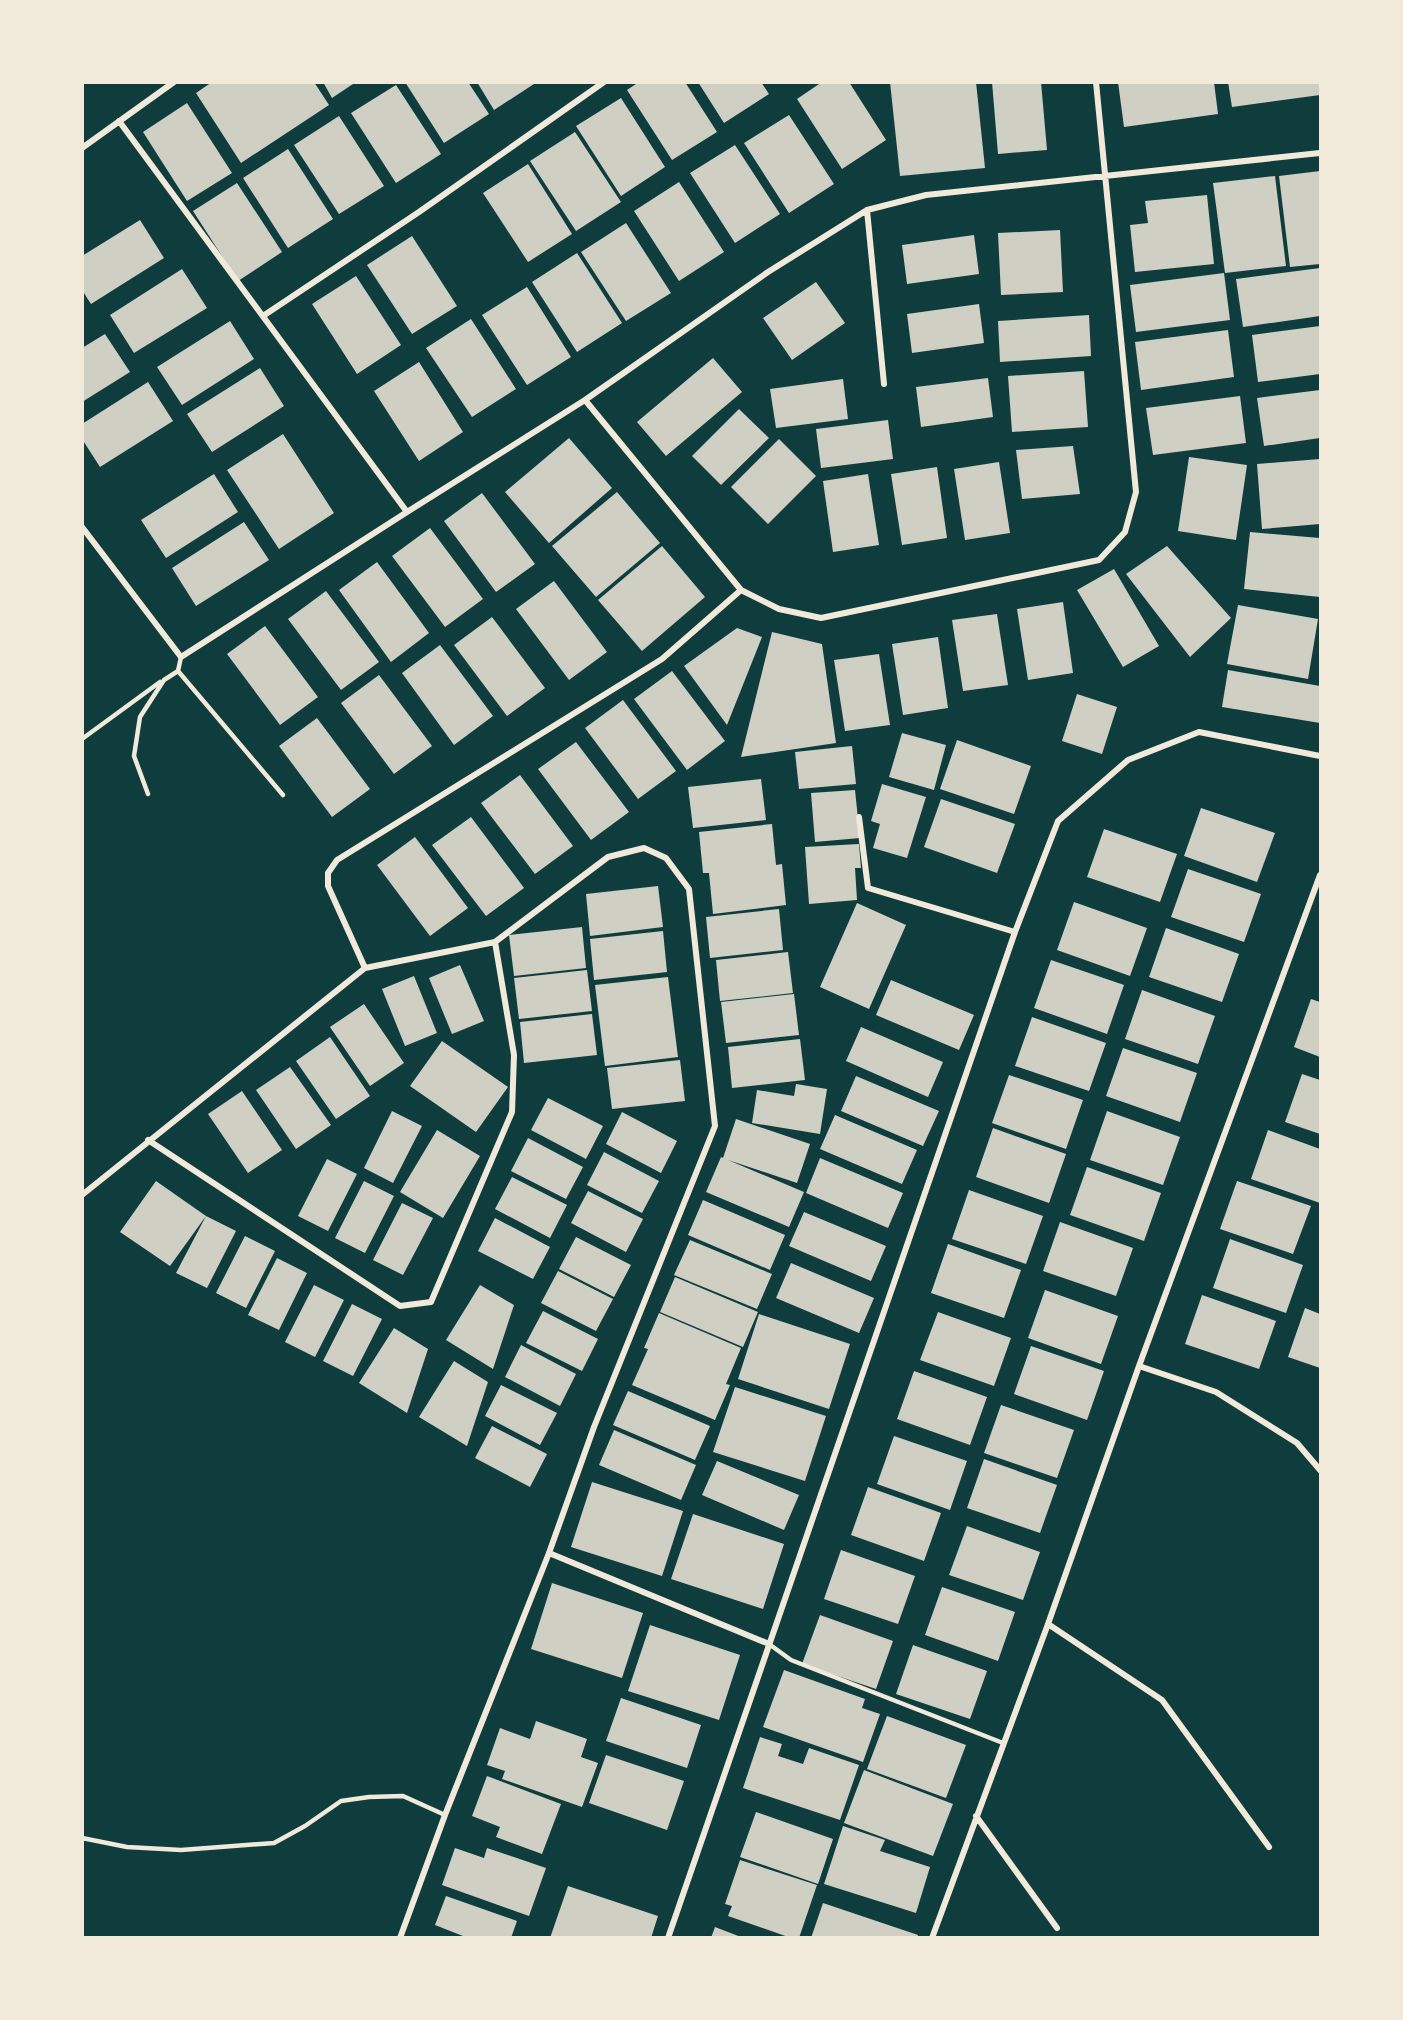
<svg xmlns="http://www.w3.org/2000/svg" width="1403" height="2020" viewBox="0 0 1403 2020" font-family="'Asap Condensed',sans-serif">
	<rect width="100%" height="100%" fill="#0f3d3e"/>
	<path fill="#cfcfc3" d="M212,82h102l15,23 -88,58 -45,-70z
		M323,82h33l-24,16z
		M405,82h63l21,32 -45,29z
		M477,82h60l-43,28z
		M639,82h46l32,50 -45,28 -45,-70z
		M698,82h63l8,12 -45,29z
		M822,82h27l37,58 -44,29 -45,-70z
		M890,82h86l9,86 -85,8z
		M992,82h49l6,68 -49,4z
		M1118,82h96l4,32 -94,13z
		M1228,82h92v13l-88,12z
		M396,85l45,69 -45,29 -45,-70z
		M621,98l44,69 -44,29 -45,-70z
		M187,103l45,70 -45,28 -44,-69z
		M789,115l45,69 -45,29 -45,-70z
		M339,116l45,70 -45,28 -45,-69z
		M575,132l46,70 -45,29 -46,-70z
		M735,145l45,69 -45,29 -45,-70z
		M288,149l45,70 -45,29 -45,-70z
		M528,164l44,70 -44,28 -45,-69z
		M1320,171v93l-30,3 -11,-91z
		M1275,176l11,90 -61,7 -12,-90z
		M679,182l45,70 -45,29 -45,-70z
		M237,183l45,69 -44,29 -45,-70z
		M1207,195l7,69 -79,8 -5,-47 18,-2 -3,-22z
		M140,220l24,38 -73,46 -9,-14v-34z
		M626,223l45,70 -45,28 -45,-69z
		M1060,230l3,62 -62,3 -3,-62z
		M974,235l5,39 -72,10 -5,-39z
		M412,236l45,70 -45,28 -45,-69z
		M577,253l45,70 -45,29 -45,-70z
		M1320,268v48l-77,11 -7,-48z
		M182,269l25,39 -73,45 -24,-38z
		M1224,273l6,47 -94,12 -6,-47z
		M356,276l45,69 -44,29 -45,-70z
		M816,282l29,41 -53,37 -29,-42z
		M527,287l44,70 -44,28 -45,-70z
		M979,304l5,39 -72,10 -5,-39z
		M1089,315l2,41 -91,6 -2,-41z
		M471,319l45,70 -44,28 -46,-69z
		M230,321l24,38 -72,46 -25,-38z
		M1320,326v48l-62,8 -6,-47z
		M1228,330l6,47 -93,13 -6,-48z
		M105,334l25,38 -48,30v-54z
		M713,358l29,34 -76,64 -29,-34z
		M419,362l44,70 -44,29 -45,-70z
		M260,368l24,38 -72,46 -25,-38z
		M1084,371l4,56 -76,5 -4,-56z
		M988,378l5,39 -72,10 -5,-40z
		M843,379l5,40 -72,9 -6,-39z
		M148,382l25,39 -73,46 -18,-28v-15z
		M1320,390v48l-56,8 -7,-48z
		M1240,396l6,47 -93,12 -7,-47z
		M739,409l30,29 -48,47 -29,-29z
		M888,420l5,39 -72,9 -5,-39z
		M283,434l51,79 -55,36 -52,-79z
		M569,438l43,50 -63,55 -44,-51z
		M779,439l37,37 -48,48 -37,-37z
		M1073,446l7,48 -58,5 -6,-49z
		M1189,457l58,8 -11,75 -58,-9z
		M1320,459v65l-58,5 -5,-65z
		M999,462l11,71 -45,7 -11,-71z
		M937,467l10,71 -45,7 -11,-71z
		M214,474l24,38 -72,46 -25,-38z
		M868,474l11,71 -46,7 -10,-71z
		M617,492l43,51 -64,54 -44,-51z
		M482,493l53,71 -39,28 -52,-71z
		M244,522l25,38 -73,46 -24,-38z
		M430,528l53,71 -38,28 -53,-71z
		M1250,532l70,6v59l-76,-8z
		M662,546l43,51 -63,54 -44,-51z
		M1167,546l64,72 -41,39 -64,-83z
		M377,562l52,71 -38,29 -52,-72z
		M1114,569l45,77 -36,21 -46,-77z
		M554,581l53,71 -38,28 -53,-71z
		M326,591l53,71 -38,28 -53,-71z
		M1063,602l10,71 -45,7 -11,-71z
		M1238,605l80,14 -10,60 -81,-15z
		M997,614l11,71 -45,6 -11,-71z
		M492,617l53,71 -38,28 -53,-71z
		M265,626l53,71 -38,28 -53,-71z
		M737,628l25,9 -35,88 -43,-59z
		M772,632l50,12 14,99 -95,14z
		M938,637l10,71 -45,7 -11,-71z
		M440,645l53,71 -39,29 -52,-72z
		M879,654l11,71 -45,6 -11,-71z
		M1228,670l92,16v37l-98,-16z
		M672,671l53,70 -38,29 -53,-71z
		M379,675l53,71 -38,28 -53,-71z
		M1077,694l40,13 -15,47 -40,-13z
		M623,700l53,71 -38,28 -53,-71z
		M317,718l53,71 -38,28 -53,-71z
		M902,733l44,12 -12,45 -45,-13z
		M957,740l74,26 -17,48 -74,-25z
		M576,742l53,70 -38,28 -53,-71z
		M852,746l4,38 -57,5 -4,-37z
		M520,775l53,71 -38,28 -54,-71z
		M761,779l5,41 -73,8 -5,-41z
		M882,784l44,13 -19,61 -34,-10 7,-24 -9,-3z
		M855,790l5,48 -45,4 -4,-49z
		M941,799l74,25 -18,49 -73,-26z
		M1201,808l74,25 -18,49 -73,-26z
		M471,817l53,71 -38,28 -54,-71z
		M772,824l4,41 6,-1 4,41 -73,9 -4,-41h-6l-4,-41z
		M1104,829l73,25 -17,48 -73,-25z
		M415,837l53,71 -38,28 -53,-71z
		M859,844l2,24h-6l2,32 -48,4 -4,-57z
		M1188,869l73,25 -17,48 -73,-25z
		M658,886l5,41 -73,9 -4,-42z
		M1074,902l73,26 -17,48 -73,-26z
		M857,903l49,22 -37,84 -49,-22z
		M779,909l4,41 -73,8 -4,-41z
		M582,927l4,41 -72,8 -5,-41z
		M1166,928l73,26 -17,48 -73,-25z
		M663,931l4,41 -73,8 -4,-41z
		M788,952l5,41 -73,8 -4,-41z
		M1051,960l73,25 -17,49 -73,-26z
		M460,965l24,56 -32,13 -23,-56z
		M587,970l5,41 -73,8 -5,-41z
		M414,976l23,57 -32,13 -23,-57z
		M668,977l10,80 -73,9 -10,-81z
		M891,980l83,35 -15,35 -83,-35z
		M1142,990l73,26 -17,48 -73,-25z
		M794,994l5,41 -73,8 -5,-41z
		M1311,999l9,3v55l-26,-10z
		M364,1004l40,59 -34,23 -40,-59z
		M592,1014l5,41 -73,8 -4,-41z
		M1032,1017l74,26 -17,48 -74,-25z
		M861,1027l82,35 -15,35 -82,-36z
		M330,1037l40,59 -34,23 -40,-58z
		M800,1039l5,41 -73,8 -4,-41z
		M442,1041l66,46 -32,45 -66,-46z
		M1123,1048l74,25 -17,49 -74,-26z
		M680,1060l5,41 -73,8 -5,-41z
		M290,1067l41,58 -35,24 -40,-59z
		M1302,1074l18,6v54l-35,-12z
		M1009,1075l74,25 -17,49 -74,-26z
		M856,1076l83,35 -16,35 -82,-35z
		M796,1084l31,5 -7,45 -68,-11 5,-33 37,6z
		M242,1091l40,59 -34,23 -40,-59z
		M548,1098l55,28 -17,33 -55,-29z
		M392,1111l30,15 -29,57 -29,-15z
		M1107,1111l73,26 -17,48 -73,-25z
		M622,1112l55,29 -16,32 -55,-29z
		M835,1115l82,35 -15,34 -82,-35z
		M736,1119l74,25 -13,39 -69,-23 76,32 -15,35 -83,-35 15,-35 2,1z
		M993,1128l73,26 -17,49 -73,-26z
		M437,1130l43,26 -37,62 -43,-26z
		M1268,1130l52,19v54l-69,-24z
		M528,1138l55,29 -17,32 -55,-28z
		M604,1152l55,29 -17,32 -55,-28z
		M820,1158l83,35 -15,35 -82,-35z
		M327,1159l30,15 -29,57 -30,-15z
		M1087,1167l74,26 -17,48 -74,-26z
		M512,1177l55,28 -17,33 -55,-29z
		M156,1181l50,35 -36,50 -50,-34z
		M364,1181l30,15 -29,57 -30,-15z
		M1237,1181l74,25 -18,48 -73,-25z
		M969,1190l74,26 -17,48 -74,-25z
		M588,1191l55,28 -17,33 -55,-29z
		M703,1200l82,35 -15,35 -82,-35z
		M402,1203l31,15 -30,57 -30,-15z
		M804,1212l82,34 -15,35 -82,-35z
		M206,1216l30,15 -29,57 -31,-15z
		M495,1218l55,29 -17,32 -55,-28z
		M1060,1222l73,26 -17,48 -73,-25z
		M245,1236l30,15 -29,57 -30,-15z
		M576,1237l55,28 -17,32 -55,-28z
		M1230,1239l73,26 -17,48 -73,-25z
		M690,1240l82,34 -15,35 -83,-34z
		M948,1244l73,26 -17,48 -73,-25z
		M277,1258l30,15 -28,57 -31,-15z
		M791,1263l83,35 -15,35 -83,-35z
		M558,1271l55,28 -17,32 -55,-28z
		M675,1277l83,35 -15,35 -83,-35z
		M314,1285l30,15 -29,57 -30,-15z
		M480,1285l34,20 -21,64 -47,-29z
		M1045,1290l73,26 -17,48 -73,-26z
		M1202,1295l74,26 -17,48 -74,-25z
		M352,1304l30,15 -29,57 -30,-15z
		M1305,1308l15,6v54l-32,-11z
		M543,1311l55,28 -16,32 -56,-28z
		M938,1312l73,26 -17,48 -74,-26z
		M659,1313l82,35 -15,36 4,1 -15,35 -83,-35 16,-36 -4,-1z
		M759,1314l91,30 -21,65 -91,-30z
		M394,1328l34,21 -21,64 -48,-30z
		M521,1345l55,29 -16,32 -55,-29z
		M1031,1346l73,25 -17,49 -73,-26z
		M454,1361l34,21 -21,64 -48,-29z
		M914,1371l73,26 -17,48 -73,-26z
		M501,1385l56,28 -17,32 -55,-29z
		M735,1387l91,29 -21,65 -92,-29z
		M628,1391l82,35 -15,34 -82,-35z
		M1001,1405l73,25 -17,48 -73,-25z
		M492,1426l55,28 -17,33 -55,-29z
		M614,1430l82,35 -15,35 -82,-35z
		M894,1436l73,25 -17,49 -73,-26z
		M984,1459l73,26 -17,48 -73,-25z
		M717,1461l82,34 -15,35 -82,-35z
		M592,1482l91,29 -21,65 -91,-29z
		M868,1487l73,26 -17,48 -73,-26z
		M693,1514l91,30 -21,65 -92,-30z
		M967,1526l73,26 -17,48 -74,-25z
		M841,1550l74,26 -17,48 -74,-25z
		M552,1583l91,30 -21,65 -91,-29z
		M942,1587l73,25 -17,49 -73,-26z
		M820,1615l73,26 -17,48 -74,-25z
		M650,1625l90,30 -21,65 -91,-29z
		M913,1645l74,26 -17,48 -74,-25z
		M784,1670l81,29 -3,9 18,6 -17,48 -100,-35z
		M621,1698l80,27 -14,43 -81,-27z
		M887,1716l79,29 -20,53 -79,-29z
		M536,1721l51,18 -6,18 17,6 -16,44 -80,-28 3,-8 -18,-6 13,-37 30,11z
		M760,1737l22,7 -4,12 25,8 6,-16 50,17 -19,55 -97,-32z
		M606,1755l78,26 -17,49 -78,-27z
		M864,1770l89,34 -20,52 -89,-33z
		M487,1776l74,28 -19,50 -46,-17 4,-10 -28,-11z
		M756,1812l77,27 -15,45 -78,-27z
		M843,1826l42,14 -5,11 50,16 -14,46 -92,-29z
		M455,1848l29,10 3,-10 59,20 -17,48 -87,-31z
		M740,1860l77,25 -18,53h-8l-63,-22 4,-10 -7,-2z
		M568,1886l90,30 -7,22h-101z
		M446,1896l71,25 -6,17h-43l-33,-13z
		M823,1903l95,32 -1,3h-106z
		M715,1927l26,10v1h-30z"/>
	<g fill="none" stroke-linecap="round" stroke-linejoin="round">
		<path stroke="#f1e9da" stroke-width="4.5" d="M181,657l-3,14 105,124
			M82,739l78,-57
			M148,794l-14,-38 6,-39 24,-37 14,-9
			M769,1644l22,16 212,83
			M82,1838l45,9 54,3 93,-7 31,-17 36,-25 28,-4 34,-1 42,19"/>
		<path stroke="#f1e9da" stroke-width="6" d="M119,121l288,391
			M82,148l92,-66
			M867,210l17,174
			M263,316l156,-104 185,-130
			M585,400l156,190 38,19 42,9 278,-58 26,-28 11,-40 -40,-410
			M82,527l99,130 226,-145 178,-112 183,-128 99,-62 59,-15 394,-42
			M859,817l9,71 147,44
			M365,968l-37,-82v-13l9,-13 325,-201 79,-69
			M148,1140l252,166 31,-4 81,-190 2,-57 -19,-113
			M82,1195l283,-227 130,-26 113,-85 36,-9 22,10 23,31 26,237 -121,301 -45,126 -104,262 -45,123
			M1139,1366l77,26 81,51 23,27
			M549,1553l220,91
			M1048,1624l114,76 107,147
			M976,1816l81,112
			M668,1938l347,-1006 43,-111 70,-61 71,-28 121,24
			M932,1938l116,-314 91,-258 181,-491"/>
	</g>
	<rect width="1403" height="2020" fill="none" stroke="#f1e9da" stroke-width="168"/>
</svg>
